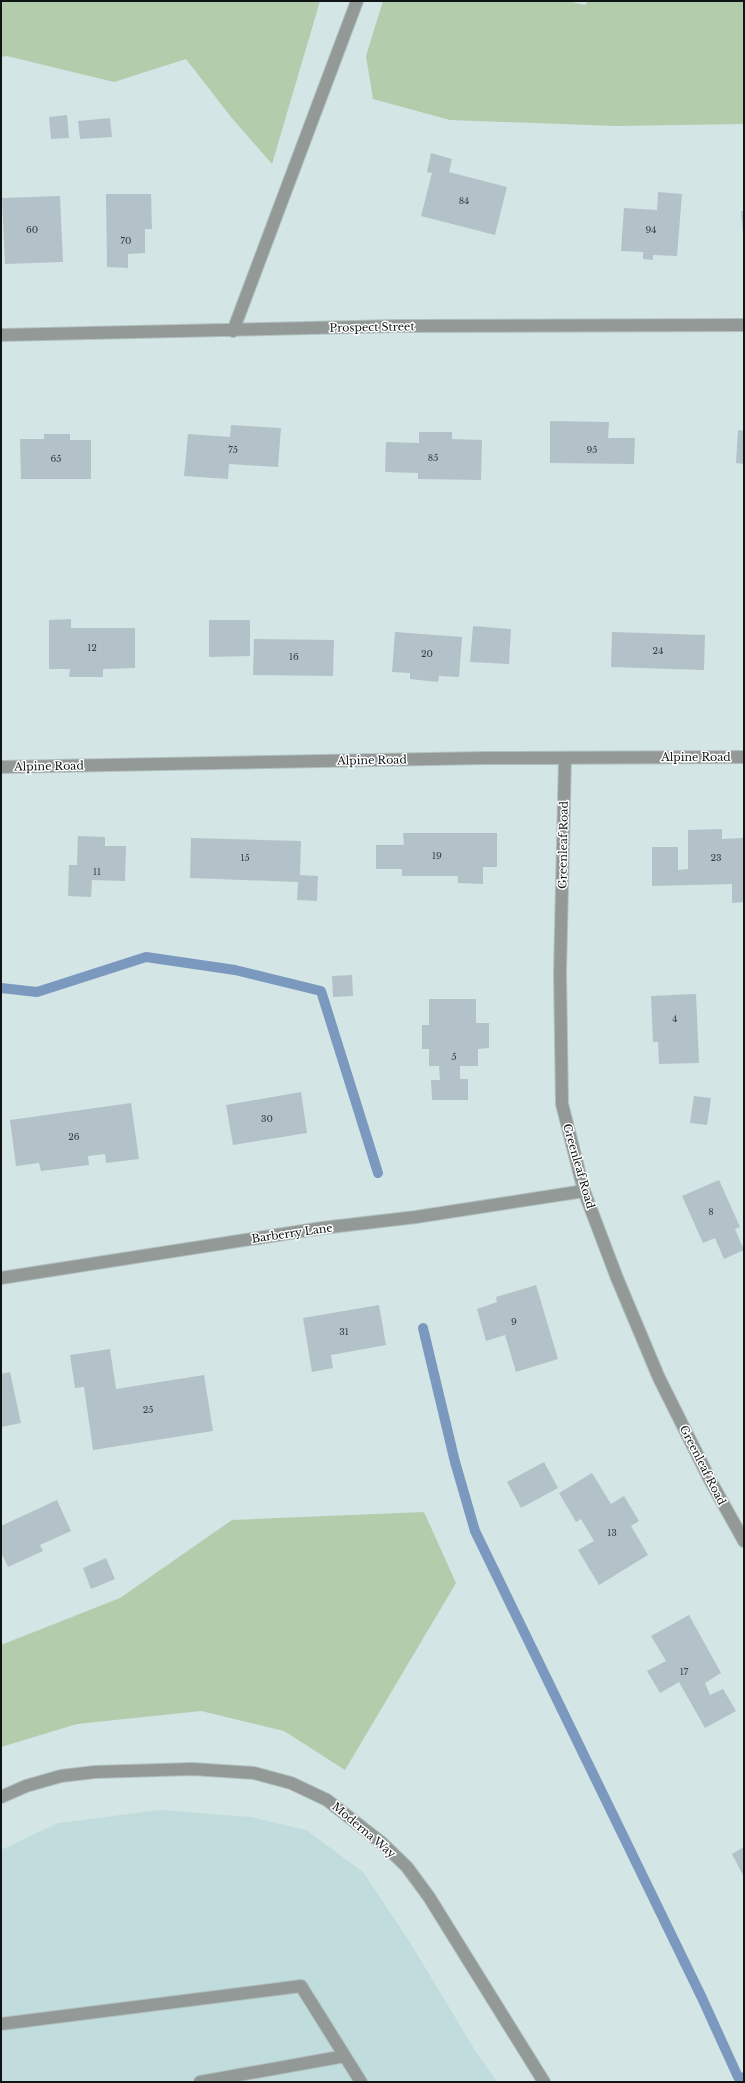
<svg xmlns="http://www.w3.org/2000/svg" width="745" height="2083" viewBox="0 0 745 2083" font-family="'Libre Baskerville',serif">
	<rect width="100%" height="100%" fill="#d4e5e5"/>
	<path fill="#c1dcdc" d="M160,1810l91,7 55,13 57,42 48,72 62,103 24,35h-496v-232l57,-27z"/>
	<path fill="#b2ccac" d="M1,1h319l-48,163 -41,-47 -45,-58 -72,23 -107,-26 -6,1z
		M383,1h185l17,4 3,-4h156v123l-128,2 -166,-6 -77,-21 -7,-43z
		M424,1512l32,71 -111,187 -61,-39 -83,-20 -124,13 -76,23v-102l119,-47 112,-78z"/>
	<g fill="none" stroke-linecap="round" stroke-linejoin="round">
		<path stroke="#7b99be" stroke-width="10" d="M1,988l36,4 109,-35 89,13 86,21 57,182
			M423,1328l32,134 20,69 227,467 36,79 6,1"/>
	</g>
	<path fill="#b3c2c8" d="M67,115l2,23 -18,1 -2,-22z
		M110,118l2,19 -32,2 -2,-18z
		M431,153l21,6 -3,13 58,15 -12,48 -74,-19 11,-43 -5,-1z
		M658,192l24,2 -5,62 -24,-1v5l-10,-1v-7l-22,-1 3,-43 33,2z
		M106,194h45l1,35h-7v24l-17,1v14l-21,-1z
		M60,196l3,66 -58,2 -3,-66z
		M741,211h3v23h-1z
		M550,421l59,1 -1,16h27l-1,26 -84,-1z
		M231,425l50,3 -3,39 -49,-3 -1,15 -44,-3 4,-42 42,3z
		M738,430l6,1v33l-8,-1z
		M419,432h33v7l30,1 -1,40 -63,-1v-6l-33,-1 1,-30 33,1z
		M44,434h26v6h21v39h-70l-1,-40h24z
		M71,619v9h64v40l-32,1v8h-34l1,-8h-21v-49z
		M209,620h41v36l-41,1z
		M473,626l38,3 -2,35 -39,-2z
		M395,632l67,5 -3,40 -20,-1 -1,6 -28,-3v-6l-18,-1z
		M612,632l93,3 -1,35 -93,-3z
		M254,639l80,1 -1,36 -80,-1z
		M722,829v10l22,-1v64l-12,1v-19l-80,2v-39h26v23l10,-1v-39z
		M403,833h94v34h-14v17l-25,-1v-7h-56v-7h-26v-24h28z
		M78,836l27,1v9h21l-1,35 -33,-1 -1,17 -23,-1 1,-31h8z
		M191,838l110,3 -1,34 18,1 -1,25 -20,-1 1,-18 -108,-4z
		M352,975l1,21 -20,1 -1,-21z
		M696,994l3,69 -40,1 -1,-22h-5l-2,-46z
		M429,999h47v24h13v25l-11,1v17h-18v13h8v21h-36l-1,-20h9l-1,-14h-10v-17h-7v-24h7z
		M301,1092l6,41 -74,12 -7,-40z
		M694,1096l17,2 -4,27 -17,-2z
		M131,1103l8,56 -33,4 -1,-9 -17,2 1,9 -48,6 -2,-8 -23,3 -6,-46z
		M719,1180l21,47 -5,2 9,21 -20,9 -9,-21 -12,5 -21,-47z
		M536,1285l22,74 -42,13 -11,-37 -19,6 -9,-32 20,-7 -1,-5z
		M379,1305l7,40 -55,10 2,13 -21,4 -9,-54z
		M110,1349l6,40 88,-14 9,56 -120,19 -9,-63 -9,1 -5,-33z
		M10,1372l11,51 -20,4v-53z
		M544,1462l14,26 -37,20 -14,-26z
		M592,1473l19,31 13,-8 15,25 -8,5 17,29 -49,30 -21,-35 16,-9 -13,-22 -5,3 -17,-29z
		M57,1500l14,31 -31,14 3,6 -35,16 -7,-15v-26z
		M106,1558l9,21 -24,10 -8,-21z
		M689,1615l32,58 -16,10 5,12 13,-6 13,22 -31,17 -26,-46 -19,11 -13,-22 19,-10 -15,-25z
		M744,1847v30l-12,-23z"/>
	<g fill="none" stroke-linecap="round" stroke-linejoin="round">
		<defs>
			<path id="minor" d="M233,331l124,-330
				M1,335l395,-9 348,-1
				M565,758l-5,214 2,132 22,87 33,87 42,100 51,102 34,61
				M1,767l483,-9 260,-1
				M1,1278l321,-50 94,-11 168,-26
				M1,1797l25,-11 35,-10 34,-4 97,-3 62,4 37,10 36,17 55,43 25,24 22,30 115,185
				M1,2024l300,-38 60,96
				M200,2082l145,-26"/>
		</defs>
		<use href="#minor" stroke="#b1c0c0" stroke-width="14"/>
		<use href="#minor" stroke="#939996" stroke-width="12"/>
	</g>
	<g text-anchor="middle" stroke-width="3" stroke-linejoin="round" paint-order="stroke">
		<g font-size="9" fill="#384042">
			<text x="464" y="204">84</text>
			<text x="32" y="233">60</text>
			<text x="651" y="233">94</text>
			<text x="126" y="244">70</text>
			<text x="233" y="453">75</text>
			<text x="592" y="453">95</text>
			<text x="433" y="461">85</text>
			<text x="56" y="462">65</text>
			<text x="92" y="651">12</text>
			<text x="658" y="654">24</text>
			<text x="427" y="657">20</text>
			<text x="294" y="660">16</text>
			<text x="437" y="859">19</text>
			<text x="245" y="861">15</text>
			<text x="716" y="861">23</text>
			<text x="97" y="875">11</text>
			<text x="675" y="1022">4</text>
			<text x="454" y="1060">5</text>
			<text x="267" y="1122">30</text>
			<text x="74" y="1140">26</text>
			<text x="711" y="1215">8</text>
			<text x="514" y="1325">9</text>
			<text x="344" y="1335">31</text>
			<text x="148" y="1413">25</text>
			<text x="612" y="1536">13</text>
			<text x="684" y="1675">17</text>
		</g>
		<g font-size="11" fill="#0f1515" stroke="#fff">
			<text transform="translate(372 327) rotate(-1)" y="4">Prospect Street</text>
			<text x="696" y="761">Alpine Road</text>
			<text transform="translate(372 760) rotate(-1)" y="4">Alpine Road</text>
			<text transform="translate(49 766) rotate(-1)" y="4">Alpine Road</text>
			<text transform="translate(563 845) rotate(-89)" y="4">Greenleaf Road</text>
			<text transform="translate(579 1166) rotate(74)" y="4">Greenleaf Road</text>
			<text transform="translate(292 1233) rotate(-8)" y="4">Barberry Lane</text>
			<text transform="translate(703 1465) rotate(63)" y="4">Greenleaf Road</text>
			<text transform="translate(364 1830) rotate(40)" y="4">Moderna Way</text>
		</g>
	</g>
	<rect width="745" height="2083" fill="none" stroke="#0f1515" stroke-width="4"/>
</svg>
